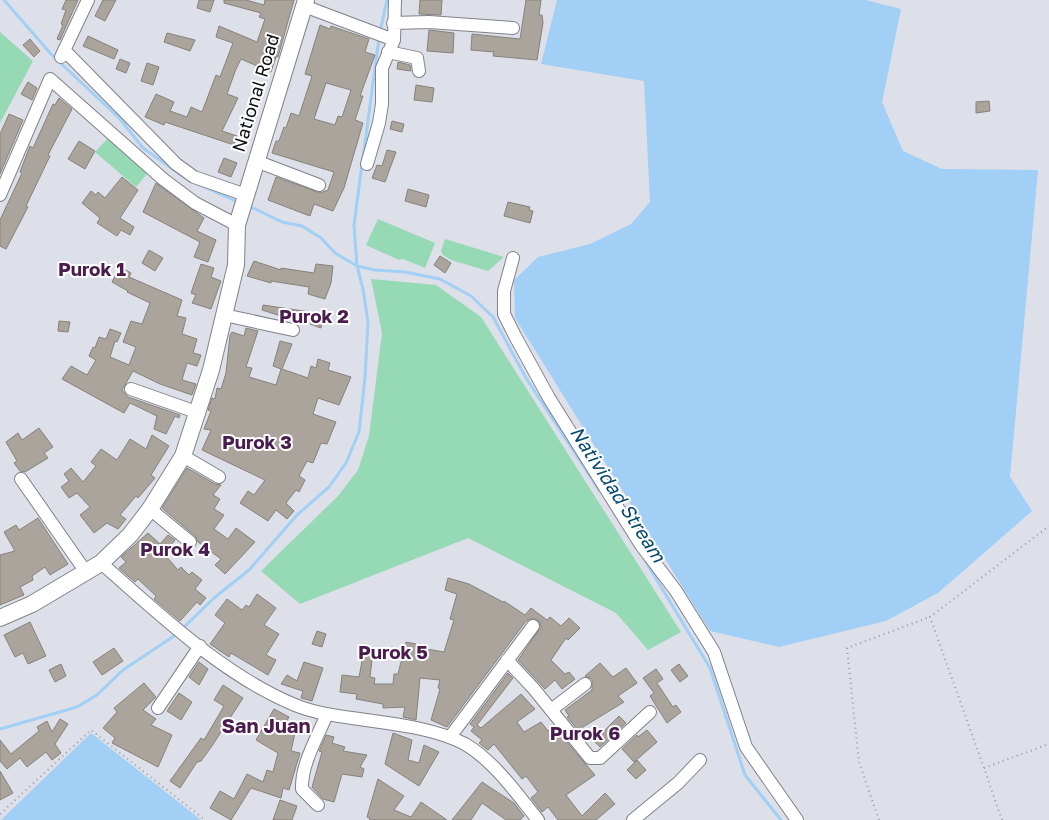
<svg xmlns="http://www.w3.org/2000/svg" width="1049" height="820" viewBox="0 0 1049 820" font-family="'Golos Text',sans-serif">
	<rect width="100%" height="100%" fill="#dde0e9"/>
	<path fill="#95d9b5" d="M0,32l33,29 -33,62z
		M111,135l40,34 -15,18 -41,-35z
		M378,219l57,24 -10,25 -22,-9 -4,1 -33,-15z
		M445,239l59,18 -16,14 -37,-11 -8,-5 -2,-4z
		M371,279l65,6 45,32 200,315 -33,18 -32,-37 -148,-75 -168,66 -39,-33 77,-75 20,-26 11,-34 13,-103z"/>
	<path fill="#a1cff5" d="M557,0h309l35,9 -19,93 21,49 39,18 96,1 -28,307 22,34 -94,82 -52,28 -107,26 -69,-16 -195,-313 -1,-38 24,-23 52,-13 41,-20 19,-22 -6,-121 -103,-17z
		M91,733l110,87h-200z"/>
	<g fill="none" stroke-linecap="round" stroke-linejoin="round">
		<path stroke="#a1cff5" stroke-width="3" d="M4,0l47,54 69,65 23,29 41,29
			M380,32l7,-32
			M363,158l16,-120
			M200,185l38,17
			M249,206l33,16 20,4 19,12 14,15 22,13 18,4 30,2 35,7 31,17 22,21 33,61 73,112
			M646,562l64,106 35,107 36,45
			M181,630l33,-32 35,-28 48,-55 32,-28 17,-24 13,-31 6,-54 3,-56 -5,-33 -6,-23 -3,-41 8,-61
			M0,729l77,-22 20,-12 26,-25 54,-36"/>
	</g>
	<path fill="#aaa49d" stroke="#87817a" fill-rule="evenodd" d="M66,0h12l-18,40 -3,-1 6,-14 -2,-1 5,-14 -4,-1z
		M103,0h13l-11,21 -10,-5z
		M199,0h15l-4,12 -13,-4z
		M224,0h22l18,5 1,-5h29l-16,57h-2l-5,15 -30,-13 -5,10 -9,25 11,4 -16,33 15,5 -3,9 -69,-23 -1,3 -19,-8 11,-23 18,8 -4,9 17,6 4,-10 11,5 14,-37 4,2 13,-34 -17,-6 3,-11 38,16 8,-23 -6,-2 2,-4 -37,-10z
		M420,0h22l-1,15 -22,-1z
		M526,0h15l-2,15h3l1,8 -6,37 -44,-4 1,-4 -23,-2 1,-16 48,5z
		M320,25l10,4 1,-3 38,13 -4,13 10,3 -15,41h3l-8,24 8,3 -19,65 -11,23 -19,-7 -4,12 -42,-16 8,-23 44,16 8,-3 6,-18 -62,-19 4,-12h3l5,-14 2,1 5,-15 8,3 13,-40 -7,-2zM326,83l25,7 -9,27 -4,-1 -3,9 -21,-6z
		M429,30l25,3 -1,20 -26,-2z
		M167,33l28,7 -5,11 -26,-9z
		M88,36l30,14 -4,9 -31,-13z
		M30,39l10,12 -6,6 -11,-12z
		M120,59l10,4 -4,10 -10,-4z
		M398,62l12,3 1,6 -14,-2z
		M147,63l12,4 -6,18 -12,-4z
		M28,82l9,6 -5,12 -11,-6z
		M416,85l18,3 -2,14 -18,-2z
		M59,98l13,11 -24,46 2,1 -24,50 2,1 -22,42 -6,-3v-26l22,-47 -2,-1 10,-26 3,2 20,-44 2,1z
		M989,101l1,10 -14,2v-11z
		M9,114l14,6 -23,54v-40z
		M392,121l12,3 -2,8 -12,-3z
		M79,141l16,10 -10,18 -17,-10z
		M387,150l9,2 -11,30 -13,-4 5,-13 5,1z
		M224,158l13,5 -6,14 -13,-5z
		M122,177l16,13 -18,28 14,9 -4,8 -9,-5 -4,6 -20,-13 3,-5 -18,-15 9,-12 5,4 2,-3 7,6z
		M156,183l48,35 -7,13 19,9 -8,22 -14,-5 6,-15 -57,-30z
		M408,189l21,6 -3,12 -21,-6z
		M508,202l22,5 -1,3 4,1 -3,12 -26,-7z
		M149,250l14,8 -8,13 -13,-8z
		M440,256l11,7 -6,10 -11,-8z
		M254,261l27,9v-2l33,5 2,-9 17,2 -2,17 -6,16 -17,-5 1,-7 -38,-6v2l-24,-7z
		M201,264l13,4 -3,9 10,4 -10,28 -19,-6 4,-8 -5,-2z
		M120,267l11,6 -2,4 53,23 -5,16 9,2 -4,16 15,5 -4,14 8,2 -4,11 -10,-3 -5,17 14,4 -4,11 -32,-11 -27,-13 -11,19 6,7 52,18 -1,3 -4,-2 -9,18 -12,-5 3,-13 -27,-13 -6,10 -62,-34 9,-13 16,9 9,-15 -7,-4 4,-9 2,1 4,-11 7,2 4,-10 11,4 -4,9 -2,-1 -5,16 19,8 7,-18 -13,-5 8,-21 11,3 8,-21 -23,-11 1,-1 -16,-9z
		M263,305l47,7 20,6 -1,6 -7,-2 -1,6 -11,-4 1,-3 -27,-4 -22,-7z
		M59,321l11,1 -2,10 -10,-1z
		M246,328l12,3 -12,36 6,1 -3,9 27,8 5,-16 -8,-3 7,-25 12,3 -10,25 26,9 3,-12 5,2 2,-9 12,4 -2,7 23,7 -12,28 -21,-7 -5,16 23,8 -9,22 -6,-1 -8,20 -6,-2 -8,15 6,4 -6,12 -3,-2 -10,13 8,8 -7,8 -11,-9 -8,11 -28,-18 8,-12 6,4 11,-15 -63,-30 9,-20 -7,-1 7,-18 -3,-1 4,-12 3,1 2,-11 4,1 5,-16 4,-38 2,-3 12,4z
		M39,428l14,19 -9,6 4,5 -23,14 -5,-1 -6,-8 3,-2 -11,-19 12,-9 4,7z
		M152,435l17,11 -18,29 4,3 -17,20 -2,-2 -16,19 6,4 -8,10 -11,-6 -13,10 -14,-18 10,-8 -13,-14 -8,5 -8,-11 8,-6 -5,-7 7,-6 12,14 13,-16 -5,-4 10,-13 16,11 13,-21 16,10z
		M187,468l28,16 6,1 -8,10 7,4 -6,10 10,6 -10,14 14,10 8,-11 19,14 -30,32 -10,-9 6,-6 -23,-17 -3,-6 -33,-28z
		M38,518l30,46 -18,11 -5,-8 -13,9 1,4 -13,7 4,8 -24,10v-50l15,-4 -11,-19 12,-7 3,5z
		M148,533l12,11 8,-9 7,5 -11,14 14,16 3,-3 8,8 3,-3 10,8 -7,9 11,9 -6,7 -3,-3 -17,19 -26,-22 2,-3 -18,-17 -3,3 -16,-14 7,-6 -5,-5z
		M448,578l21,6 34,18 1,-1 21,14 6,-7 16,12 3,-3 11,9 8,-8 11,10 -12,12 -2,-2 -15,22 14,14 4,-2 6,7 -13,10 -7,-9 -10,9 -27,-29 23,-33 -1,-5 -7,-4 -7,3 -79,106 -16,-7 9,-31 -2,-1 2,-8 -20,-2 -4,42 -13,-3 2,-10 -22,1v-4l-27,-5 1,-5 -17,-2 2,-17 17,2 5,-26 9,1 -3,25 5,1 -1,6h19l1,-10h4l8,-32 10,2 -1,3 29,5 10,-32 -4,-1 7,-25 -12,-4z
		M257,594l19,14 -12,17 15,9 -13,21 10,5 -8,15 -37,-22 -2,4 -19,-13 15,-21 -10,-8 12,-16 15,11 4,-5 3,2z
		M30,622l16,34 -18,8 -5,-11 -8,4 -11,-22z
		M317,631l9,3 -4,13 -10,-3z
		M114,648l9,13 -21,14 -9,-13z
		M199,662l9,7 -9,16 -10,-8z
		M304,662l19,6 -11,33 -11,-3 2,-7 -22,-7 6,-9 10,6z
		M600,663l13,14 13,-9 11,15 -19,13 6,6 -46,28 -11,-13 2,-1 -4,-6 27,-20v-11l-7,-3z
		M61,664l5,12 -11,6 -6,-12z
		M679,664l9,12 -8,6 -9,-12z
		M656,669l7,10 -6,4 16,24 3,-2 5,7 -14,11 -17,-27 4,-3 -11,-15z
		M508,673l5,5 -36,47 4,3 40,-34 14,15 -18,13 7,10 17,-10 7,9 6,-4 41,48 -29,20 16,21 23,-23 10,11 -19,16h-38l-10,-13 -6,5 -11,-14 7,-6 -12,-16 -4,3 -28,-35 -6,6 -9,-7 3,-3 -11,-9 3,-4 -4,-3z
		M144,683l12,14 -13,13 13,9 -5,6 21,10 -14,32 -46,-24 3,-5 -12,-10 14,-16 -3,-4z
		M223,685l20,13 -31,48 -11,15 -4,1 -17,26 -10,-7 31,-43 3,2 20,-34 -10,-6z
		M179,693l13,9 -11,18 -14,-9z
		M274,709l15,8 -5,9 12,2 -5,23 9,2 -11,37 -6,-2 -2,10 -30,-10 -20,32 -21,-12 10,-17 14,8 13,-25 16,8 4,-12 6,2 5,-19 -22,-13z
		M619,716l7,7 -26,24 -6,-6z
		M60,719l8,5 -13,20 6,9 -9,7 -6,-8 -19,15 -7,-9 -13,11 -7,-8v-21l11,14 28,-23 -2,-4 10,-6 5,11z
		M647,730l10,12 -23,20 -12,-13 15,-14 1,2z
		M393,733l19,7 -4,20 11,3 5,-18 15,7 -20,34 -34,-22z
		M326,735l8,2 -2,6 13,4 -2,4 24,4 -7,12 4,2 -2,8 -20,-3 -8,28 -11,-3 -11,-12 10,-35 -3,-1z
		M637,760l9,10 -10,9 -9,-9z
		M0,771l13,22 -13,7z
		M378,779l26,17 -10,14 17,7 10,-15 26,18h-78l1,-2 -3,-1z
		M482,782l32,21 10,13 -4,4h-14l-24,-17 -11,17h-19z
		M280,800l17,6 -5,14h-19z"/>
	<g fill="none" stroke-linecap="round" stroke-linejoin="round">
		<defs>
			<path id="minor" d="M304,6l90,34
				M393,23l36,-1 84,6
				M64,50l112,114 18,13 52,18
				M388,52l29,6 2,13
				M61,57l27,-57
				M256,161l63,24
				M367,164l12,-41 3,-19v-36l12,-28 1,-40
				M0,195l50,-116 113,100 32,24 42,22
				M513,258l-9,33v23l11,22 34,62 92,147 35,46 38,61 32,95 51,73
				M224,315l69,15
				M131,389l68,24
				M183,456l36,21
				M21,479l65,93
				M150,509l40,33
				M101,563c60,52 120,111 194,142 24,10 53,12 78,16 30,4 65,9 92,23 29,17 52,50 73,76
				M507,660l27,29 56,69h10l50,-46
				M158,708l42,-62
				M551,710l34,-26
				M450,737l83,-111
				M318,805l-16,-16c-1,-25 16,-53 25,-75
				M633,820l45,-37 22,-23"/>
			<path id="major" d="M0,618l32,-14 69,-41 29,-28 20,-26 33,-53 28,-86 25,-105 1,-40 69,-225"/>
		</defs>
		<use href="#minor" stroke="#80828a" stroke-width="14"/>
		<use href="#major" stroke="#80828a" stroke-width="18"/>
		<path stroke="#979aa1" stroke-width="2" stroke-dasharray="1 4" stroke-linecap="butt" d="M984,768l-54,-151 119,-91
			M0,814l91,-84 114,90
			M879,820l-20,-58 -12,-114 83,-31
			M1002,820l-18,-52 65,-24"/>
		<use href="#minor" stroke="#fff" stroke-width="12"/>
		<use href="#major" stroke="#fff" stroke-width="16"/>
	</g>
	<g text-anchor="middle" stroke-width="4" stroke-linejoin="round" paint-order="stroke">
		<g font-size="18" fill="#0f1013" stroke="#fff">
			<text transform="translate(256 93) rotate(-73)" y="6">National Road</text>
		</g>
		<g font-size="19" font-weight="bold" fill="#4a1c4e" stroke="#fff">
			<text x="92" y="276">Purok 1</text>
			<text x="314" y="323">Purok 2</text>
			<text x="257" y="449">Purok 3</text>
			<text x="175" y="556">Purok 4</text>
			<text x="393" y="659">Purok 5</text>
			<text x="585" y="740">Purok 6</text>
		</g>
		<g font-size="19" font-style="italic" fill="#05486f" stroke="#fff">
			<text transform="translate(618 494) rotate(57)" y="7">Natividad Stream</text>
		</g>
		<g font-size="20" font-weight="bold" fill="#4a1c4e" stroke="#fff">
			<text x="266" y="733">San Juan</text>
		</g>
	</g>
</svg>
